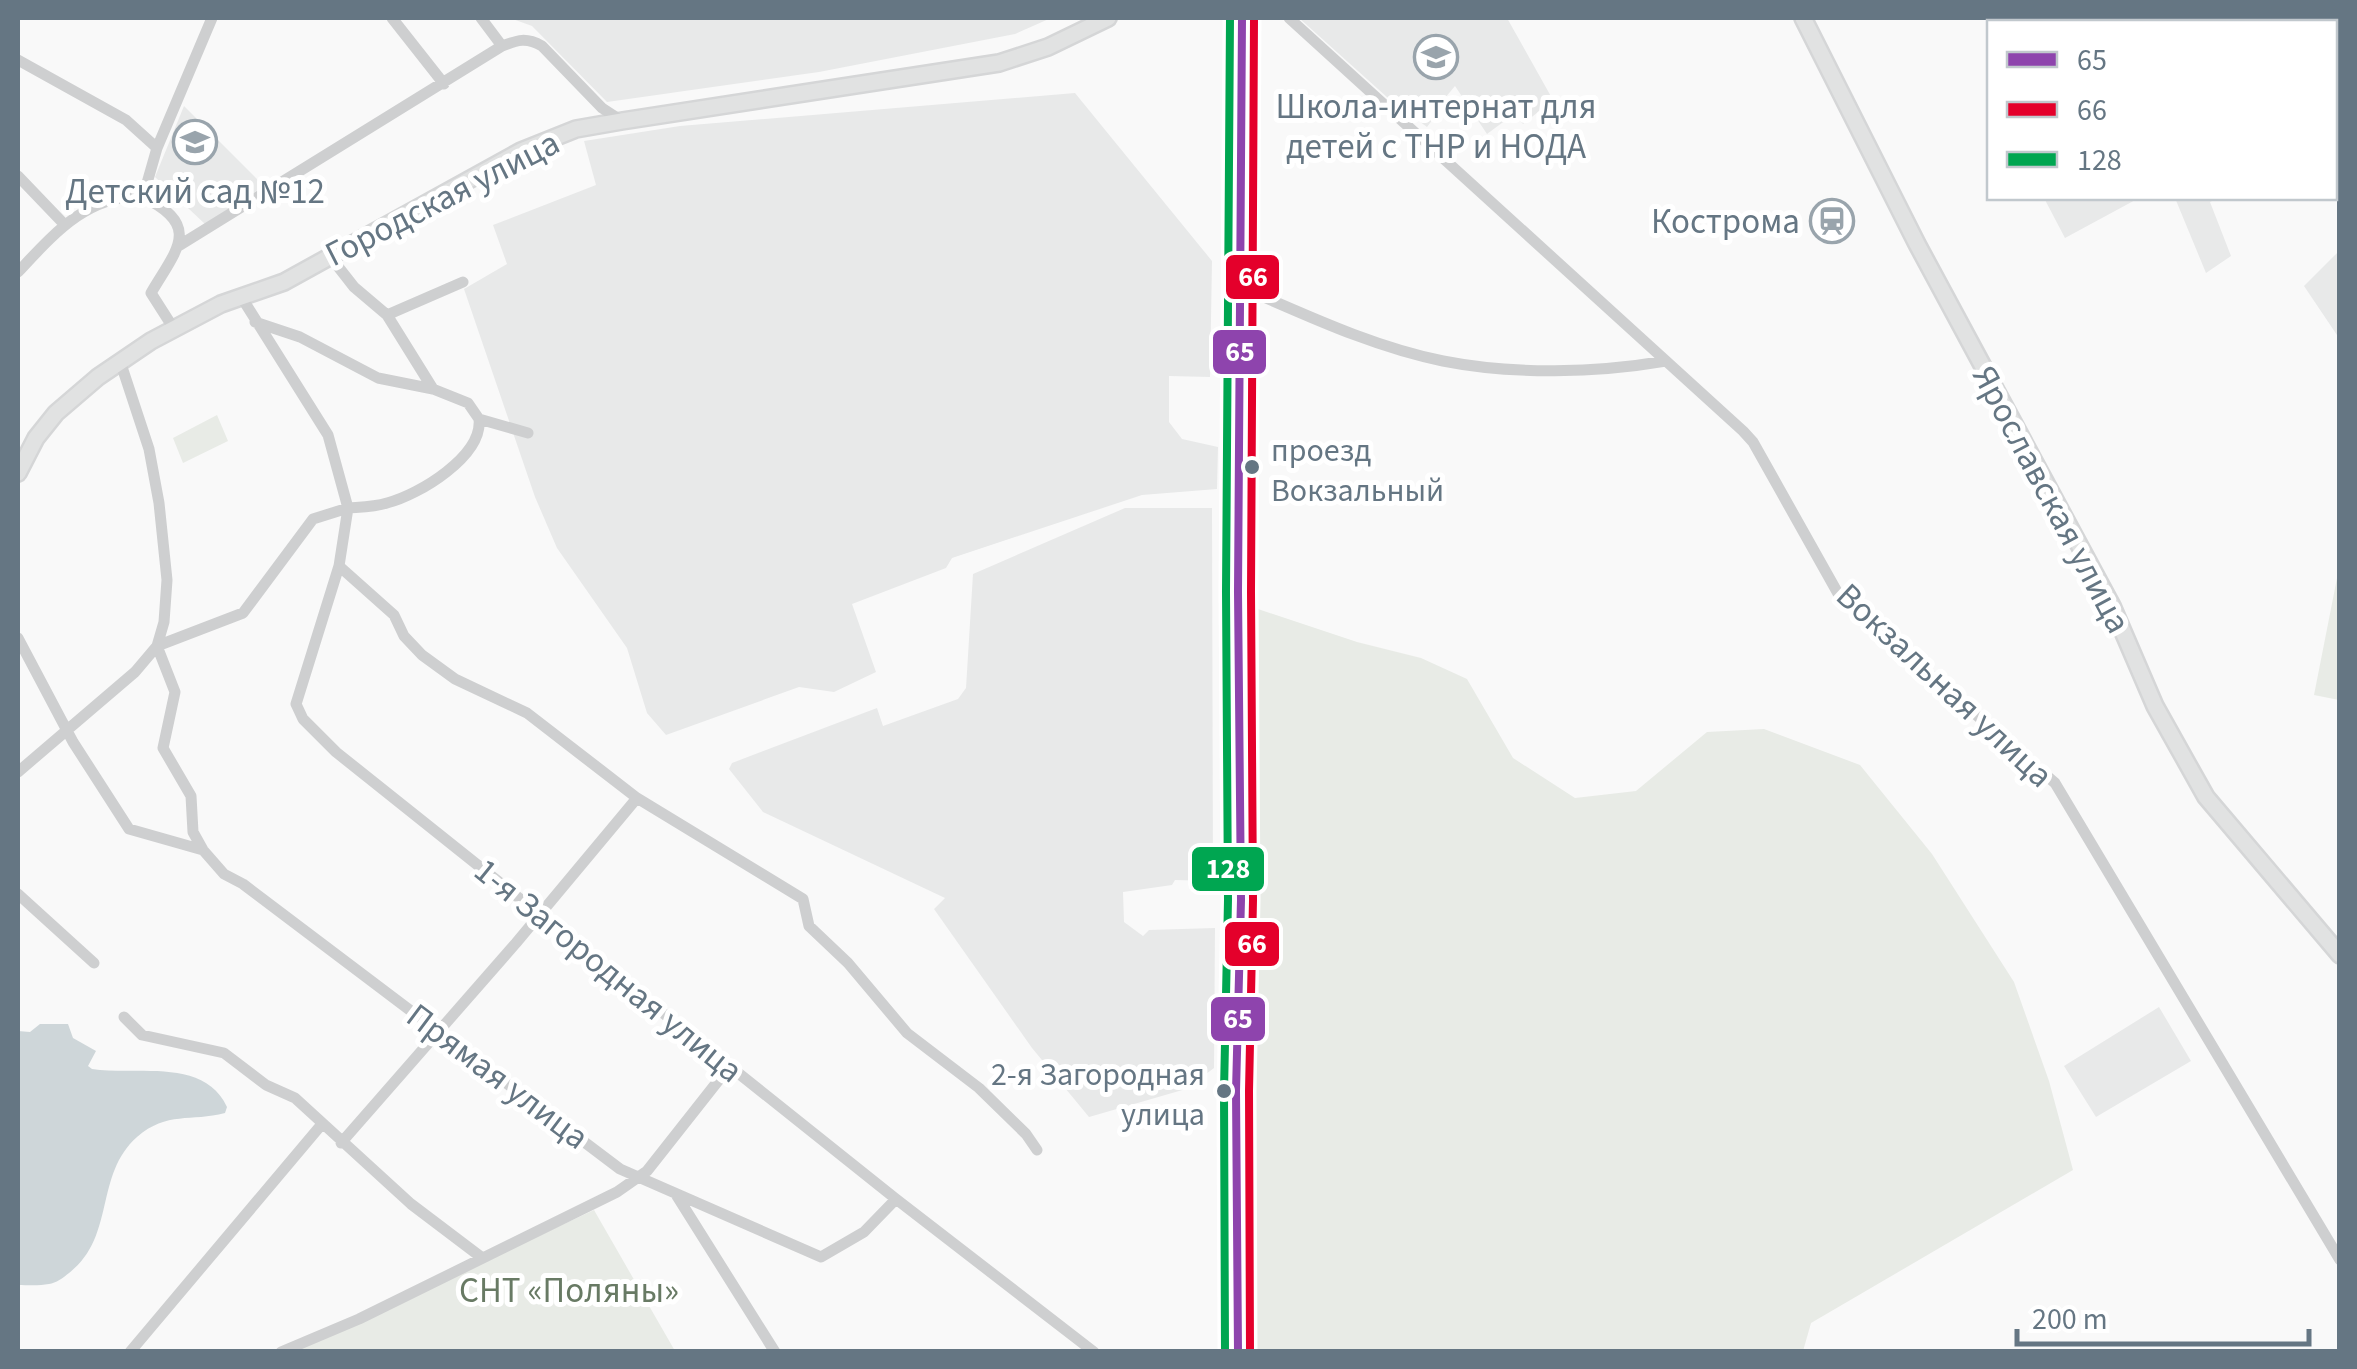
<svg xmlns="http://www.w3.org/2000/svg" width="2357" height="1369" viewBox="0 0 2357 1369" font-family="'Source Sans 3',sans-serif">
	<rect width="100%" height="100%" fill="#f9f9f9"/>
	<path fill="#e8e9e9" d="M510,18h541l-36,16 -196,38 -212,30 -75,-76z
		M1299,18h208l46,82 -30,24 -9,-10 -27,20 -32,-48 -25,30 3,3 -6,8 -39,-29z
		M2048,18h150l4,4h-152z
		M1075,93l137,168 -2,116 -41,-1v46l13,17 36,8 -1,42 -75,6 -190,63 -6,10 -94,36 24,68 -42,20 -35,-5 -133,48 -19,-22 -20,-65 -70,-100 -22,-51 -71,-208 43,-25 -14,-39 103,-40 -12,-44 96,-15z
		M184,106l80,80 -59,38 -50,-47z
		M2044,198h95l-74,40z
		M2175,198h43l-8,4 21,54 -25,17z
		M2339,251v87l-35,-52z
		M1125,508h87l1,373 -38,-1 -3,5 -49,7 1,30 19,14 6,-6 66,-2 -1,140 -28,21 -97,28 -57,-69 -98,-139 11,-11 -182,-86 -34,-43 3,-6 145,-55 6,18 75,-27 8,-11 7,-114z
		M2159,1007l32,54 -95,56 -32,-51z"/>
	<path fill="#e8ebe6" d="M217,415l11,26 -45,22 -10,-25z
		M2339,568v132l-25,-5z
		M1252,607l105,35 64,16 46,21 46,79 62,40 61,-7 71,-59 57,-3 96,36 72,89 82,128 35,99 24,89 -262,153 -8,28h-551l-4,-230z
		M594,1210l81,141 -387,1z"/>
	<path fill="#ced6d9" d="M40,1024h28l5,14 23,13 -8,15 4,3c43,7 112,-12 135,38l-2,6c-34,9 -58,-2 -88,24 -43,38 -21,100 -68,136 -6,5 -13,10 -20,11 -10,2 -22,1 -31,1v-254l12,1z"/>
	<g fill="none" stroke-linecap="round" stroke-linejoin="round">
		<defs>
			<path id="secondary" d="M1803,18l114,226 195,362 43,100 51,91 134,158
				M18,473l18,-35 20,-25 42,-36 53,-36 70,-37 63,-22 237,-131 55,-22 46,-8 377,-58 49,-16 60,-29
				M1238,1352l-2,-261 5,-191 -3,-308 4,-574"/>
		</defs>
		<use href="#secondary" stroke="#d5d6d7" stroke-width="20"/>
		<path stroke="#cecfd0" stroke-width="11" d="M392,18l52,66
			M481,18l21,28
			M1289,18l454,413 10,11 87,155 215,186 285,477
			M2334,39l6,-8
			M18,60l108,60 31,28
			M18,176l46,48
			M143,197c60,29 33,53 8,96l23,36
			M180,245l322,-199c16,-6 24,-9 40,0l60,62 20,13
			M329,255l25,32 33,28 46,74
			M18,272c34,-36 70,-79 125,-75l14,-49 55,-130
			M1241,287c65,28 132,60 202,74 71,14 153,12 223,0
			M387,315l76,-33
			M255,322l45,15 78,41 55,11 35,14 11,16
			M479,419c4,37 -60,76 -92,84 -13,4 -26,4 -39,5l-9,58 -43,138 7,15 33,33 560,447 198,153
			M479,419l49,14
			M339,566l55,49 10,21 18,19 33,24 72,34 110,85 166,101 6,27 39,37 59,70 72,55 47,46 11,16
			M18,638l55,104 56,87 74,21
			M157,646l18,46 -12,56 28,48 2,36 10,18 21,24 19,10 377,285 201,88 43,-25 32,-33
			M157,646l86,-33 70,-94 35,-11 -20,-73 -86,-137
			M18,772l117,-100 22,-26 7,-24 3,-42 -8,-77 -10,-54 -29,-88
			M18,894l76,69
			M124,1017l18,18 82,18 42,32 29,13 116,106 70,53
			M341,1143l175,-200 121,-145
			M677,1196l98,156
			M130,1352l192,-228
			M281,1352l78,-33 258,-127 30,-21 82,-104"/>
		<use href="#secondary" stroke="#e1e2e2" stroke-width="15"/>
		<defs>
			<path id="bus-1" d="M1238,1352l-2,-261 5,-191 -3,-308 4,-574"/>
			<path id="bus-2" d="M1250,1352l-1,-261 4,-191 -2,-308 3,-574"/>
			<path id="bus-3" d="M1225,1352l-1,-261 4,-191 -2,-308 4,-574"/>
		</defs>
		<use href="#bus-1" stroke="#fff" stroke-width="15"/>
		<use href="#bus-2" stroke="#fff" stroke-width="15"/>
		<use href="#bus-3" stroke="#fff" stroke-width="15"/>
		<use href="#bus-1" stroke="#8e44ad" stroke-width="8"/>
		<use href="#bus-2" stroke="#e4002b" stroke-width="8"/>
		<use href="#bus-3" stroke="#00a651" stroke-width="8"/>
	</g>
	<defs>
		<symbol id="school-ring" viewBox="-11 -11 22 22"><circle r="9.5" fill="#fff" stroke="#99a4ac" stroke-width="1.5"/><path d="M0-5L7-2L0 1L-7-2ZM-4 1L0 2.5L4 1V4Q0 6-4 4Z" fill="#99a4ac"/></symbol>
		<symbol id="station-ring" viewBox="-11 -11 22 22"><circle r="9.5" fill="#fff" stroke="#99a4ac" stroke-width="1.5"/><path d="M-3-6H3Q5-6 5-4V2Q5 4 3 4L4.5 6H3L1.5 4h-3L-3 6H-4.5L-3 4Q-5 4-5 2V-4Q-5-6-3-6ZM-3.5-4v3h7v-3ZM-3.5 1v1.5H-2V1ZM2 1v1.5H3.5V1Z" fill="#99a4ac"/></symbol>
	</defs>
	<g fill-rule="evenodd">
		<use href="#school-ring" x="1411" y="32" width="50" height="50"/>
		<use href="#school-ring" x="170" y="117" width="50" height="50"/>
		<use href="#station-ring" x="1807" y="196" width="50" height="50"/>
	</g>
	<g fill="#657683" stroke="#fff" stroke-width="4">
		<circle cx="1252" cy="467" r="9"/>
		<circle cx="1224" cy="1091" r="9"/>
	</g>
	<g text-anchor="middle" stroke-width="10" stroke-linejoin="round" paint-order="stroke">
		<g font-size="32" fill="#657683" stroke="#fff" text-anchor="start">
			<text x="1271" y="461">проезд<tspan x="1271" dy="40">Вокзальный</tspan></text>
			<text x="1205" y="1085" text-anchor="end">2-я Загородная<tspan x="1205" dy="40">улица</tspan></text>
		</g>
		<g font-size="35" fill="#657683" stroke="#fff">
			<text x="1436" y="118">Школа-интернат для<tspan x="1436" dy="40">детей с ТНР и НОДА</tspan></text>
			<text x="195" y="203">Детский сад №12</text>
			<text x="1800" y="233" text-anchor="end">Кострома</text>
		</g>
		<g font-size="35" fill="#657683" stroke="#fff">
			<text transform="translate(442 198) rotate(-27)" y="12">Городская улица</text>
			<text transform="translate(2052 499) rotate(62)" y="12">Ярославская улица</text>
			<text transform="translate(1945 685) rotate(43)" y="12">Вокзальная улица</text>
			<text transform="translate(609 970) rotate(39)" y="12">1-я Загородная улица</text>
			<text transform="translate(498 1076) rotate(37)" y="12">Прямая улица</text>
		</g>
		<g font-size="35" fill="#687a64" stroke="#fff">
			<text x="569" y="1302">СНТ «Поляны»</text>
		</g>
	</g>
	<g stroke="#fff" stroke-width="4">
		<rect x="1224" y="253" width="57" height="48" rx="10" fill="#e4002b"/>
		<rect x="1211" y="328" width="57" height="48" rx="10" fill="#8e44ad"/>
		<rect x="1190" y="845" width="76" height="48" rx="10" fill="#00a651"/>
		<rect x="1223" y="920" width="58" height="48" rx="10" fill="#e4002b"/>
		<rect x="1209" y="995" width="58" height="48" rx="10" fill="#8e44ad"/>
	</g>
	<g font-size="28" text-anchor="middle" font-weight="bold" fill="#fff">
		<text x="1253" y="286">66</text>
		<text x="1240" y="361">65</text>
		<text x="1228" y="878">128</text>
		<text x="1252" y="953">66</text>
		<text x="1238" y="1028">65</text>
	</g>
	<rect width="2357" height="1369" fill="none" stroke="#657683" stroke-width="40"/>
	<rect x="1987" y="20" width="350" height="180" fill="#ffffff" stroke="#c1c8cd" stroke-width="2.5"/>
	<rect x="2007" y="52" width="50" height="15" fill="#8e44ad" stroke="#c1c8cd" stroke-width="2.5"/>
	<text x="2077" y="70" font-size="30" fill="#657683">65</text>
	<rect x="2007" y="102" width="50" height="15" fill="#e4002b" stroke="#c1c8cd" stroke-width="2.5"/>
	<text x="2077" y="120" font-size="30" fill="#657683">66</text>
	<rect x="2007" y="152" width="50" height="15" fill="#00a651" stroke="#c1c8cd" stroke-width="2.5"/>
	<text x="2077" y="170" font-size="30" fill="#657683">128</text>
	<path d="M2017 1329v15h292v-15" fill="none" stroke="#657683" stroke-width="5"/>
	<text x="2032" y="1329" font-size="30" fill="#657683" stroke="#ffffff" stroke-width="8" paint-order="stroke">200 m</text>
</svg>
